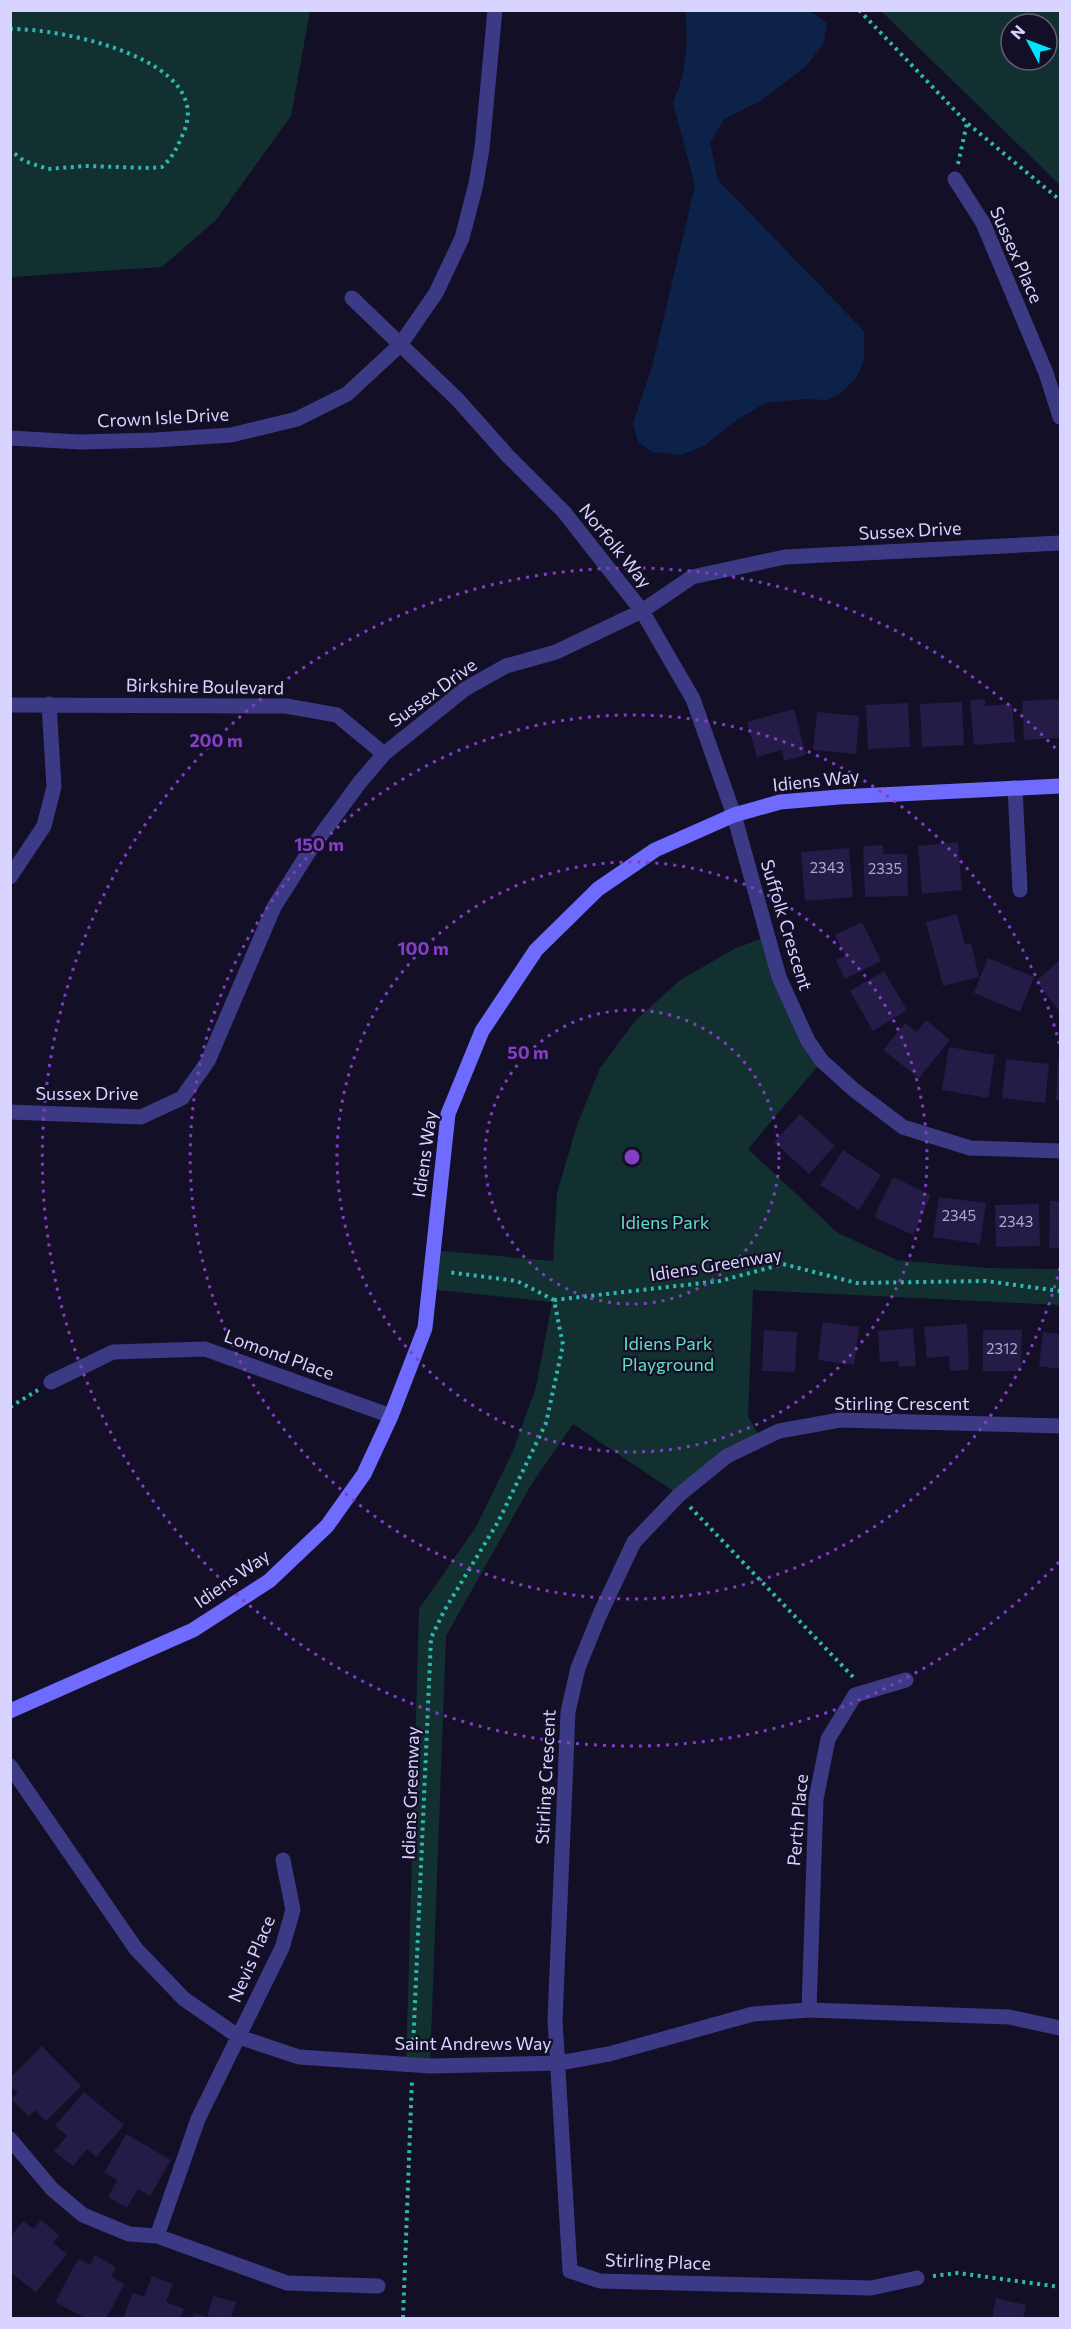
<svg xmlns="http://www.w3.org/2000/svg" width="1071" height="2329" viewBox="0 0 1071 2329" font-family="Commissioner,sans-serif">
	<rect width="100%" height="100%" fill="#130f26"/>
	<path fill="#12302f" fill-rule="evenodd" d="M11,10l299,1 -19,105 -75,104 -54,47 -151,10z
		M881,11h179v174zM1011,24h36v36h-36z
		M766,937l56,124 -74,88 90,84 59,27 90,8 73,1v36l-307,-15 -5,126 13,24 -82,55 -106,-71 -42,61 -85,151 -16,430 -24,-1 13,-456 57,-82 37,-76 23,-64 16,-85 -123,-13 3,-39 121,11 4,-68 20,-68 23,-57 35,-47 45,-41 56,-32z"/>
	<path fill="#0c2248" d="M685,11h125l17,12 -3,20 -18,23 -44,34 -38,19 -14,24 8,37 146,151v29l-7,17 -16,16 -14,7 -24,-1 -38,4 -30,18 -31,25 -23,9 -29,-3 -14,-10 -5,-18 19,-57 43,-181 -22,-84c13,-26 16,-63 12,-91z"/>
	<path fill="#241b47" d="M985,699v7l27,-2 3,38 -41,3 -4,-45z
		M1060,699v39l-36,2 -2,-39z
		M962,702l2,43 -42,2 -2,-43z
		M908,703l2,44 -42,2 -2,-44z
		M794,709l12,46 -22,6 -2,-11 -25,7 -10,-35z
		M817,712l42,4 -3,38 -43,-4z
		M958,842l4,48 -40,4 -4,-48z
		M883,845v9h24l1,42 -43,1 -2,-51z
		M849,848l4,49 -48,4 -4,-49z
		M957,914l8,31 6,-2 8,34 -36,9 -17,-64z
		M862,922l19,39 -36,18 -9,-19 9,-5 -10,-20z
		M988,958l46,19 -14,35 -46,-19z
		M1060,960v52l-24,-31z
		M884,971l23,39 -34,21 -23,-40z
		M926,1020l24,20 -31,38 -36,-28 22,-27 12,9z
		M949,1047l46,8 -7,43 -46,-8z
		M1006,1059l43,5 -4,39 -43,-5z
		M1058,1059h2v41h-4z
		M800,1114l35,32 -26,28 -35,-32z
		M843,1150l38,25 -22,35 -39,-25z
		M893,1177l38,18 -18,40 -39,-18z
		M939,1197l47,6 -6,41 -47,-7z
		M1050,1201h10v47h-11z
		M1039,1204l1,42 -44,1 -1,-42z
		M823,1322l36,5 -5,38 -36,-5z
		M967,1324l2,46 -19,1 -1,-15 -22,2 -3,-31z
		M913,1328l3,38 -17,1 -1,-6 -18,1 -2,-31z
		M764,1330l33,2 -2,40 -33,-1z
		M983,1330h39l-1,41h-38z
		M1043,1332l17,2v35l-21,-3z
		M42,2046l39,40 -35,35 -11,-11 -6,7 -18,-18 7,-6 -8,-8v-7z
		M84,2092l40,33 -28,32 -9,-8 -14,17 -19,-15 13,-15 -12,-10z
		M126,2134l45,26 -21,36 -12,-7 -11,19 -19,-11 9,-17 -13,-7z
		M41,2220l18,15 -6,8 14,11 -31,38 -26,-20v-35l13,-16 11,8z
		M95,2255l21,12 -5,10 14,7 -19,34h-21l-30,-16 23,-43 12,6z
		M152,2276l21,8 -7,18 18,7 -4,9h-57l10,-25 11,4z
		M213,2296l23,6 -5,16h-39l2,-5 13,4z
		M996,2298l30,7 -3,13h-31z"/>
	<g fill="none" stroke-linecap="round" stroke-linejoin="round">
		<path stroke="#2fb8b0" stroke-width="4" stroke-dasharray="3 4.5" stroke-linecap="butt" d="M859,10l108,113 93,77
			M10,29c51,-1 210,31 172,107 -5,12 -10,22 -20,31l-12,1 -65,-2 -37,3 -24,-8 -14,-11
			M958,164l9,-41
			M554,1300l166,-19 63,-17 74,19 129,-2 74,10
			M10,1407l28,-17
			M690,1507l165,172
			M413,2048l18,-410 13,-27 54,-89 48,-99 17,-78 -9,-45 -37,-19 -70,-9
			M933,2276l25,-3 102,14
			M403,2318l9,-239"/>
		<path stroke="#3d3a85" stroke-width="15" d="M955,179l28,44 63,150 14,44
			M352,298l106,102 49,55 57,57 78,99 51,88 41,116 45,162 29,64 14,20 32,29 49,37 67,21 90,3
			M10,438l70,4 75,-2 76,-5 66,-16 50,-25 53,-49 36,-52 26,-55 14,-54 6,-36 13,-138
			M10,705l276,1 51,9 47,39
			M1015,788l5,102
			M10,877l34,-51 10,-39 -5,-83
			M10,1112l131,5 41,-19 26,-37 66,-154 36,-57 50,-68 24,-28 81,-65 41,-23 50,-14 86,-41 50,-34 93,-20 275,-14
			M51,1382l62,-30 92,-3 186,67
			M10,1766l126,183 48,50 55,38 60,20 131,9 129,-3 50,-9 144,-40 56,-4 200,7 51,11
			M809,2010l7,-211 12,-60 27,-44 51,-15
			M10,2139l42,50 31,26 46,19 28,2 130,47 91,3
			M157,2236l41,-117 84,-171 11,-38 -10,-50
			M917,2278l-46,10 -271,-7 -30,-10 -15,-251 13,-308 10,-44 22,-54 34,-72 45,-47 48,-39 52,-25 61,-11 220,6"/>
		<path stroke="#6f6bff" stroke-width="15" d="M10,1711l183,-81 76,-49 58,-55 37,-52 27,-58 34,-88 23,-214 34,-83 54,-81 62,-61 57,-39 79,-35 46,-13 59,-5 221,-11"/>
	</g>
	<g fill="none" stroke="#843dc5" stroke-width="3" stroke-dasharray="3 6">
		<circle cx="632" cy="1157" r="147"/>
		<circle cx="632" cy="1157" r="295"/>
		<path d="M1060 1268A442 442 0 1 1 1060 1046"/>
		<path d="M1059 1562A589 589 0 1 1 1059 752"/>
	</g>
	<g text-anchor="middle" stroke-width="4.5" stroke-linejoin="round" paint-order="stroke">
		<g font-size="15" fill="#aca6d1">
			<text x="827" y="873">2343</text>
			<text x="885" y="874">2335</text>
			<text x="959" y="1221">2345</text>
			<text x="1016" y="1227">2343</text>
			<text x="1002" y="1354">2312</text>
		</g>
		<g font-size="18" fill="#d9d4ff" stroke="#130f26">
			<text transform="translate(1016 255) rotate(66)" y="6">Sussex Place</text>
			<text transform="translate(163 418) rotate(-3)" y="6">Crown Isle Drive</text>
			<text transform="translate(910 531) rotate(-3)" y="6">Sussex Drive</text>
			<text transform="translate(615 546) rotate(51)" y="6">Norfolk Way</text>
			<text transform="translate(205 687) rotate(1)" y="6">Birkshire Boulevard</text>
			<text transform="translate(433 693) rotate(-36)" y="6">Sussex Drive</text>
			<text transform="translate(816 781) rotate(-6)" y="6">Idiens Way</text>
			<text transform="translate(786 925) rotate(73)" y="6">Suffolk Crescent</text>
			<text x="87" y="1100">Sussex Drive</text>
			<text transform="translate(425 1154) rotate(-82)" y="6">Idiens Way</text>
			<text transform="translate(716 1265) rotate(-9)" y="6">Idiens Greenway</text>
			<text transform="translate(279 1355) rotate(20)" y="6">Lomond Place</text>
			<text x="902" y="1410">Stirling Crescent</text>
			<text transform="translate(232 1579) rotate(-35)" y="6">Idiens Way</text>
			<text transform="translate(546 1777) rotate(-87)" y="6">Stirling Crescent</text>
			<text transform="translate(411 1793) rotate(-88)" y="6">Idiens Greenway</text>
			<text transform="translate(798 1820) rotate(-85)" y="6">Perth Place</text>
			<text transform="translate(252 1959) rotate(-67)" y="6">Nevis Place</text>
			<text x="473" y="2050">Saint Andrews Way</text>
			<text transform="translate(658 2262) rotate(2)" y="6">Stirling Place</text>
		</g>
		<g font-size="18" fill="#5fe0c0" stroke="#130f26">
			<text x="665" y="1229">Idiens Park</text>
			<text x="668" y="1350">Idiens Park<tspan x="668" dy="21">Playground</tspan></text>
		</g>
	</g>
	<circle cx="632" cy="1157" r="9" fill="#843dc5" stroke="#130f26" stroke-width="3"/>
	<g font-size="18" text-anchor="middle" font-weight="bold" fill="#843dc5" stroke="#130f26" stroke-width="4.5" stroke-linejoin="round" paint-order="stroke">
		<text x="216" y="747">200 m</text>
		<text x="319" y="851">150 m</text>
		<text x="423" y="955">100 m</text>
		<text x="528" y="1059">50 m</text>
	</g>
	<rect width="1071" height="2329" fill="none" stroke="#d9d4ff" stroke-width="24"/>
	<g transform="translate(1029 42) rotate(311)"><circle r="28" fill="#130f26" stroke="#625e7d" stroke-width="1.5"/>
	<path d="M0-4.5L10 22L0 15L-10 22Z" fill="#00e5ff"/>
	<text y="-9" font-size="16" font-weight="bold" text-anchor="middle" fill="#d9d4ff">N</text>
	</g>
</svg>
